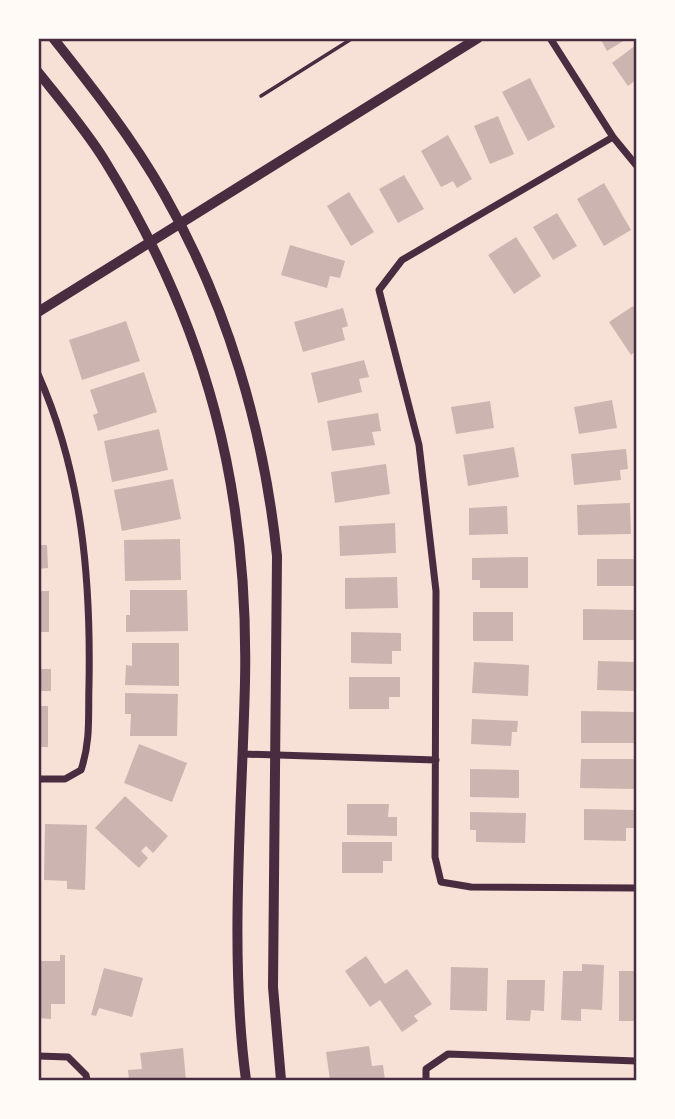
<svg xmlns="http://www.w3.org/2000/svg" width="675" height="1119" viewBox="0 0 675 1119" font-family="Literata,serif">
	<rect width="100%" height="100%" fill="#f7e1d7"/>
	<path fill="#ccb4b1" d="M600,38h28l-21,13z
		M636,45v35l-8,6 -16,-23z
		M530,78l25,49 -27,14 -26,-49z
		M498,116l16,38 -24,10 -16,-38z
		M448,135l24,44 -15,9 -4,-7 -12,6 -20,-36z
		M404,175l20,34 -26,14 -19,-34z
		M604,183l27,47 -27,16 -27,-47z
		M349,192l25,40 -23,14 -24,-40z
		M557,213l20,33 -24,14 -20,-33z
		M516,237l25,39 -27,18 -26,-39z
		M290,245l55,16 -5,17 -10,-2 -3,12 -46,-13z
		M633,306l3,5v40l-5,4 -22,-33z
		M343,308l5,18 -6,2 3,12 -42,12 -9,-30z
		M126,321l14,40 -58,19 -13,-40z
		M364,360l5,17 -10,2 3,13 -44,11 -7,-30z
		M144,372l13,40 -59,19 -5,-16 5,-2 -8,-23z
		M612,400l5,28 -38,6 -5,-27z
		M490,401l4,27 -38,6 -5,-27z
		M378,413l3,18 -9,1 3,13 -43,6 -5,-30z
		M159,429l9,41 -56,12 -8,-41z
		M514,447l5,30 -51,9 -5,-31z
		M626,449l2,20 -8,1 1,10 -47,5 -3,-31z
		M386,464l4,30 -55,9 -4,-31z
		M173,479l8,40 -59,12 -8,-41z
		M630,503l1,31 -53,1 -1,-30z
		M507,506l1,28 -39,1v-27z
		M395,523l1,30 -56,3 -1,-30z
		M180,539l1,41 -56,1 -1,-41z
		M38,545h9l1,23 -10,1z
		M528,557v31h-48v-8h-8v-22z
		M597,559h39v27h-39z
		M397,577l1,31 -53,1v-31z
		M130,590h57l1,41 -62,1v-17h4z
		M38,591h11v41h-11z
		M583,609l52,1v30h-52z
		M473,612h40v29h-40z
		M351,632l50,1v18h-9v13l-41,-1z
		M132,643h47v43l-54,-1 1,-20 6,1z
		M598,661l38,1v29l-39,-1z
		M474,662l55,3 -1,31 -56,-3z
		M38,669h13v22h-13z
		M349,677h51v20h-11v12h-40z
		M125,693l53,1 -1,42h-47l1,-22h-6z
		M38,706h10v41h-10z
		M581,711l53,1v31h-53z
		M472,719l46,2 -1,11h-5l-1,14 -40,-2z
		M139,744l48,19 -15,39 -48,-19z
		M581,759h54v30l-55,-1z
		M470,769l49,1v28l-49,-1z
		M125,796l43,40 -15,17 -7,-7 -5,5 7,7 -9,10 -44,-40z
		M347,804h42l-1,13h9v19l-50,-1z
		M584,809l51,1v18h-9v13l-42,-1z
		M470,812l56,1 -1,30 -49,-1v-12h-6z
		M45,824l42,1 -2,65 -18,-1v-8l-23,-1z
		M342,842h50v19h-9v12h-41z
		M60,955h5v49h-14v15l-13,-1v-57h22z
		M366,956l19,28 22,-15 25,35 -18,12 4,5 -16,11 -22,-32 -10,7 -25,-36z
		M582,964l22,1 -2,45 -21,-1v12l-20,-1 2,-49h19z
		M451,967l37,1 -1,43 -37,-1z
		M104,968l39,10 -11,39 -33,-9 -3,8 -5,-1z
		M619,971h17v50h-17z
		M507,980h38l-1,31 -13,-1 -1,11 -24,-1z
		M369,1046l3,20 11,-1 2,15h-55l-4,-28z
		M183,1048l3,32h-57l-1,-10 14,-1 -2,-16z"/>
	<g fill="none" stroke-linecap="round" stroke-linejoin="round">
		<path stroke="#4a2c40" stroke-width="3.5" d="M261,96l92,-58"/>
		<path stroke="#4a2c40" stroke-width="7" d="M550,38l63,99 23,28
			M613,137l-211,123 -23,30 40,155 17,146 -1,266 6,25 30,5 165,1
			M38,374c44,99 53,204 51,311 -1,29 2,56 -8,85l-16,9h-27
			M242,754l194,6
			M38,1056l30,1 18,18 1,5
			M426,1080v-11l22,-15 188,7"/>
		<path stroke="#4a2c40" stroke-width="10" d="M38,312l440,-274"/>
		<path stroke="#4a2c40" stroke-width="10" d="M53,38c39,49 80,101 111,156 63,110 100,236 113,362l-4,431 8,93
			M38,72c23,29 48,58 67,89 102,165 144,328 140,521 -3,128 -16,272 1,398"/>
	</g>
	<rect width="675" height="1119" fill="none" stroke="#fffaf5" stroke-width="80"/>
	<rect x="40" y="40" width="595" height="1039" fill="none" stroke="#4a2c40" stroke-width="2.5"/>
</svg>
